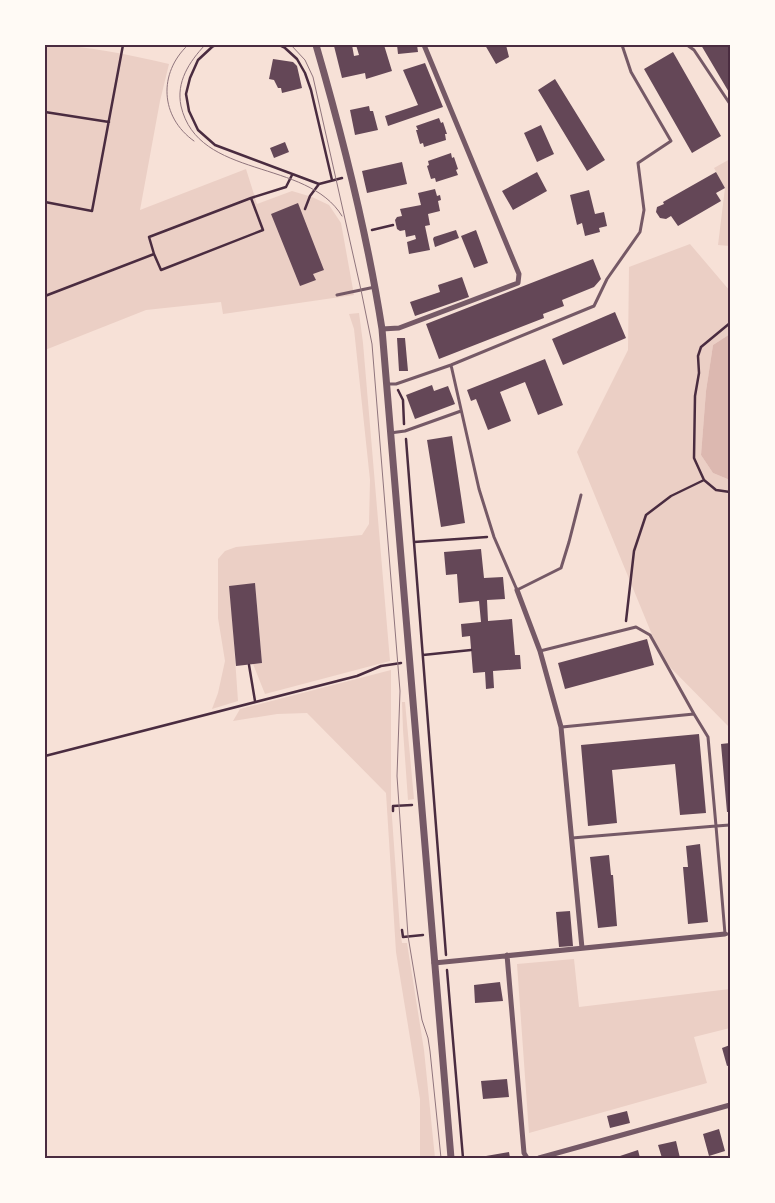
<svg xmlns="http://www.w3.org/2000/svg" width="775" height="1203" viewBox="0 0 775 1203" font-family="'Archivo Narrow',sans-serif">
	<rect width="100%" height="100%" fill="#f7e1d7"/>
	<path fill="#ebcfc5" d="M45,45c42,0 84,10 124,19l-9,37 -20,109 106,-41 11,35 35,-13 20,6 17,8 12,18 13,72 -131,19 -2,-12 -75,8 -101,40z
		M730,159v87l-12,-1 7,-57 -11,-20z
		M690,244l40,47v43l-17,11 -7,46 -5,64 12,18 17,7v248l-68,-69 -85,-207 51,-102 1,-83z
		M359,313l4,30 27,318 -125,33 -12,-30 9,-1 -7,-79 -25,2 8,115 -26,8 6,-16 7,-32 -7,-43v-59l7,-8 11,-4 126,-12 7,-11 1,-44 -16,-151 -5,-15z
		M391,670v133l9,127 2,13h5l17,107 11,108h-15v-59l-24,-147 -10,-159 -79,-80 -30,1 -44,7 7,-12z
		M402,702h3l9,97 -6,1 -5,-70z
		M574,959l5,48 151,-18v39l-36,9 13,46 -178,50 -12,-169z"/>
	<path fill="#dcb8b0" d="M730,334v146l-17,-7 -12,-18 5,-64 7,-46z"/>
	<path fill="#644757" d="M352,45l2,11 5,-1 -3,-10h28l8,26 -26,8 -1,-6 -23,5 -8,-32z
		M397,45h20l1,7 -20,2z
		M485,45h21l3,12 -13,7z
		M701,45h29v49z
		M673,52l48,84 -29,17 -48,-84z
		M273,59l20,3 4,4 5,22 -20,5 -1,-5h-3l-4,-8 -5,-1z
		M425,63l18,44 -55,19 -3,-10 33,-11 -15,-35z
		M555,79l50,81 -18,11 -49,-81z
		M369,106l1,5h3l5,19 -23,5 -5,-25z
		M439,118l2,5 2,-1 4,12h-2l1,6 -22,7 -1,-4 -3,1 -4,-14h2l-2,-4z
		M541,125l13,29 -17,8 -13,-29z
		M285,142l4,10 -15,6 -4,-10z
		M451,153l1,5 2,-1 4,12 -2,1 2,5 -22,7 -1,-4 -4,1 -4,-13 2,-1 -1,-4z
		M402,162l5,22 -40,9 -5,-22z
		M537,172l10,19 -34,19 -11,-19z
		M716,172l9,16 -9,5 5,8 -43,25 -7,-10 -5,3 -6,-1 -4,-6 1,-5 7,-3 -1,-2z
		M435,189l2,7 3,-1 1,5 -3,1 2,10 -12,3 2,11 -5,1 5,24 -21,4 -2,-12 9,-3 -1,-4 -9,2 -1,-7 -5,1 -3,-2 -2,-9 2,-3 5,-1 -2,-7 21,-4 -3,-12z
		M589,190l6,24 9,-2 3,14 -8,2 1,4 -15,4 -3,-13 -5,2 -7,-30z
		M298,203l26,67 -11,4 3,6 -16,6 -29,-72z
		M456,230l3,8 -24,9 -2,-8 1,-2z
		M476,230l12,33 -14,5 -13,-32z
		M593,259l8,20 -7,8 -32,13 2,6 -21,8 1,4 -105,41 -13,-35z
		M462,277l7,20 -54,19 -5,-14 30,-10 -2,-7z
		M615,312l11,26 -63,27 -11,-26z
		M397,338h8l3,33h-9z
		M545,359l18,46 -25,10 -13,-33 -25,10 11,29 -23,9 -12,-31 -5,2 -4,-11z
		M432,385l2,6 14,-5 7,18 -40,15 -9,-24z
		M452,436l13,87 -24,4 -14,-87z
		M481,549l3,29 19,-1 2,22 -18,1 1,21 24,-2 3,36h5l1,14 -28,2 1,17 -8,1 -1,-17 -12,1 -3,-37 -8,1 -1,-13 20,-2 -2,-21 -20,2 -2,-29 -11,1 -2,-23z
		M255,583l7,80 -26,3 -7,-80z
		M647,639l7,26 -89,24 -7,-26z
		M699,734l7,79 -26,2 -5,-51 -63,6 5,53 -29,3 -7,-81z
		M730,743v69h-3l-6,-68z
		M700,844l8,78 -20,2 -5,-57h5l-2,-21z
		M609,855l2,20h2l4,51 -19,2 -8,-71z
		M570,911l3,35 -14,1 -3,-35z
		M500,982l3,19 -28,2 -1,-18z
		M730,1045v20l-3,1 -5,-18z
		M507,1079l2,18 -26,2 -2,-18z
		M627,1111l3,12 -20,5 -3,-12z
		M719,1129l6,22 -16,5 -6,-22z
		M676,1141l4,17h-18l-4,-13z
		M638,1150l2,8h-26z
		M509,1152l1,6h-24v-2z"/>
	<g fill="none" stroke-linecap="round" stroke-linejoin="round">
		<path stroke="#4a2c40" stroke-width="2.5" d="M216,45l-4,2 -14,13 -8,18 -4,16 3,17 9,19 17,15 104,39 23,-6
			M279,45l6,3 12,11 8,14 6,17 21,90
			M45,112l64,10
			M45,202l47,9 31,-166
			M305,209l5,-13 9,-12
			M372,230l21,-5
			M154,254l-5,-17 102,-39 35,-11 6,-12
			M45,296l109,-42 7,16 102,-40 -12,-32
			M730,323l-29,24 -3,9 1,17 -4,23 -1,62 10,22 12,10 14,2
			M398,390l5,10 1,24
			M406,439l40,516
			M414,542l73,-5
			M626,621l8,-70 12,-36 25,-19 33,-16
			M423,655l48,-5
			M249,665l6,36
			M45,756l312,-80 24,-10 20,-3
			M393,811v-5l19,-1
			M402,930l1,7 20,-2
			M447,970l16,188"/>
		<path stroke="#755966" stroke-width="3" d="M687,45l7,5 36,54
			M337,295l38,-8
			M451,365l28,124 15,48 23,53 44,-22 8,-26 12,-47
			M386,384h10l55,-19 143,-59 13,-27 33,-47 4,-22 -6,-47 33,-22 -40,-69 -9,-27
			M390,433l15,-2 56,-20
			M540,651l96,-24 14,8 44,79
			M562,727l132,-13 14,23 8,89 14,-1
			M572,838l144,-12 9,108h5"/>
		<path stroke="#755966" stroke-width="5" d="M382,329l17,-1 119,-45 1,-9 -95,-229
			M517,590l23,61 21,76 21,221
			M507,955l17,198 3,5
			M434,963l291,-29
			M539,1158l191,-53"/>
		<path stroke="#755966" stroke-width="7" d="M316,45c27,93 51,188 66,284l69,829"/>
		<path stroke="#8f747c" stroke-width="1" d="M188,45c-30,28 -28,72 6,96
			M205,45c-16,17 -29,37 -24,61 17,74 126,52 161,110
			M291,45l14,15 8,17 48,213 11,54 28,347 -3,85 11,160 14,84 6,18 2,13 11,107"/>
	</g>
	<rect width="775" height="1203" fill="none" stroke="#fffaf5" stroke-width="92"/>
	<rect x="46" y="46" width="683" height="1111" fill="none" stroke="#4a2c40" stroke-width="2"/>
</svg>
